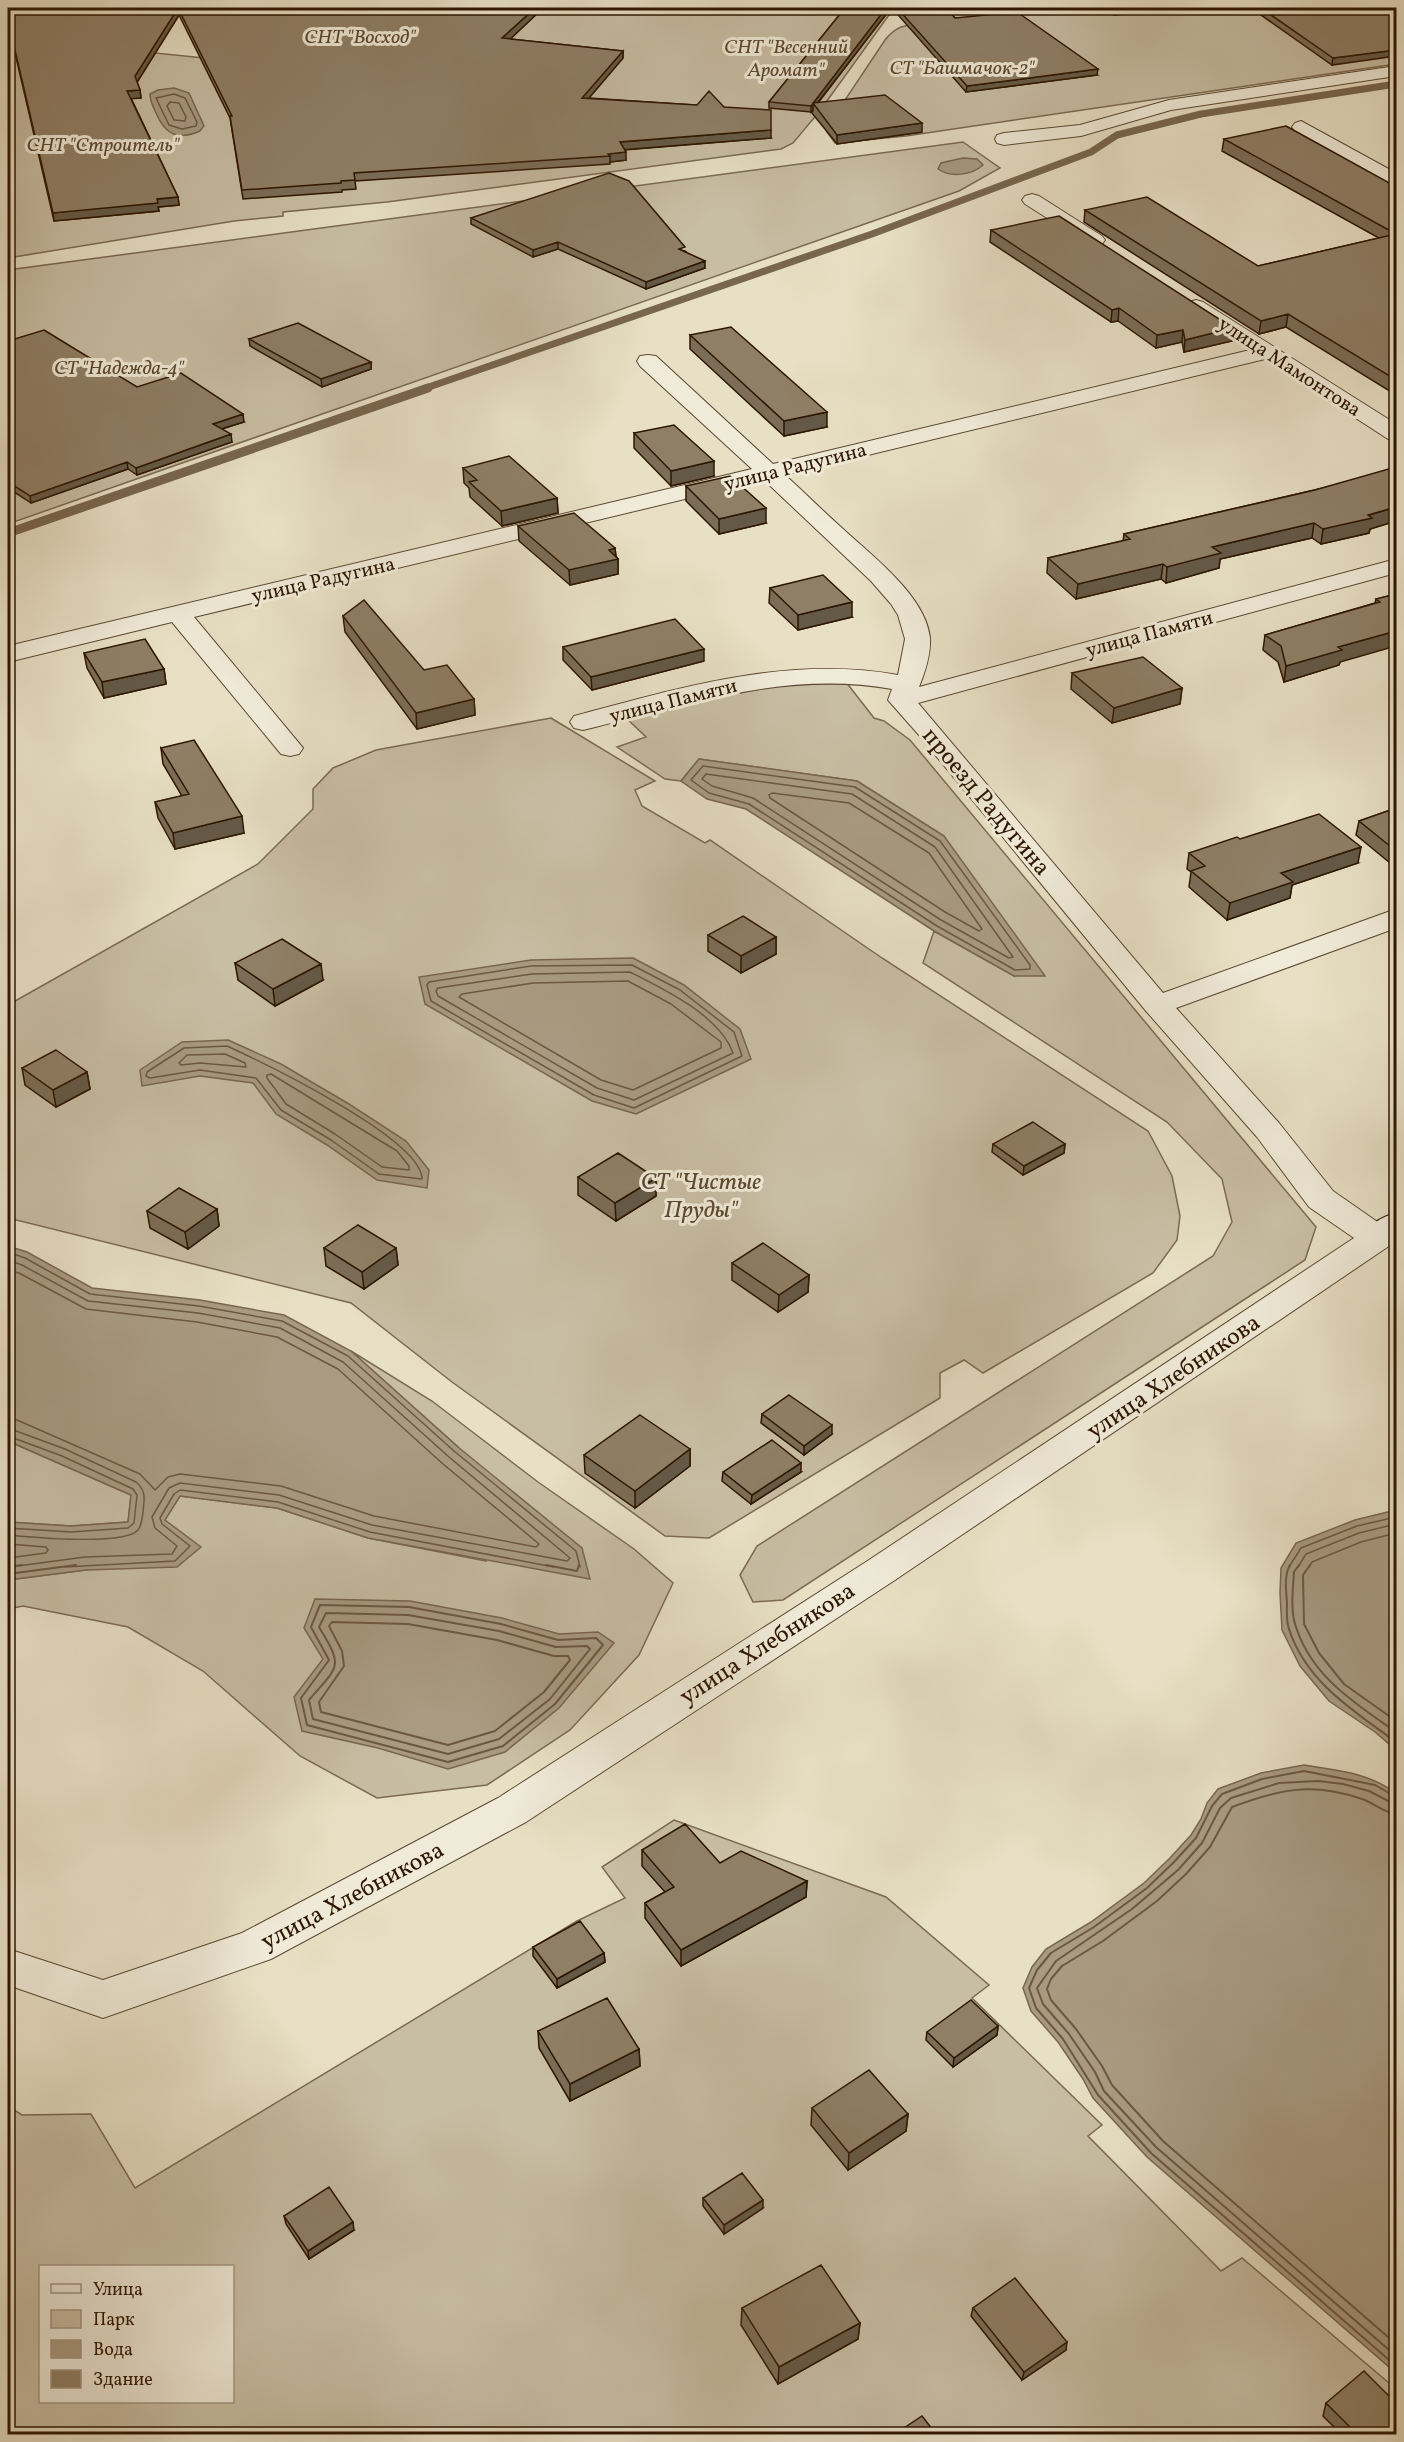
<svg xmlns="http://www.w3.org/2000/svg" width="1404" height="2442" viewBox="0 0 1404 2442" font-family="Vollkorn,serif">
	<rect width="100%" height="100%" fill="#e8e0c5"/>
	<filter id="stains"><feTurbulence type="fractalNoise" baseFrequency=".00333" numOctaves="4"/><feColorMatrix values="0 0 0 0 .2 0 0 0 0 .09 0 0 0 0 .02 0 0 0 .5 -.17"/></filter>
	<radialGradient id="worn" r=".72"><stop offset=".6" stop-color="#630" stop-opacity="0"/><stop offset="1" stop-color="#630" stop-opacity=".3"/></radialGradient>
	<path fill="#c8bea4" stroke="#7b6a52" stroke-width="1.5" fill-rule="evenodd" d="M462,8h432l-75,104 -26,31 -12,6 -394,53 -104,10v4l-49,5 -226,37v-220l275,28z
		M913,8h483v56l-490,72 -71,7 -8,-11 8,-17 50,-75c11,-14 20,-15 37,-17z
		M963,142l37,26 -41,23 -951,333v-254z
		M846,682l28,36 10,3 26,19 406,487 -11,33 -522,340 -30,2 -13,-27 17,-29 456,-290 19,-34 -10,-43 -55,-57 -244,-159 11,-32 80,45 -70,-140 -87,-55 -158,-22 -18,22 -16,-2 -48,-32 29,-10 -22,-21 156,-31z
		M551,718l104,63 -20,9 7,16 63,37 5,-3 172,118 266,173 24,45 8,40 -3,24 -24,33 -170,100 -19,-13 -24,13v25l-231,140 -44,-2 -213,-154 -101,-79 -343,-85v-213l250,-141 55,-55v-20l20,-21 43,-18z
		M351,1351l81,50 106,81 96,67 39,34 -34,72 -69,75 -83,55 -110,13 -77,-42 -97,-85 -75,-44 -105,-21 -15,3v-29l78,-10 79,-51 15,-23 97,12 91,30 118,23 -28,-114z
		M8,1441l123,54 -3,27 -57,4 -63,-4z
		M674,1820l212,77 103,88 -17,13 130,127 -14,11 133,135 21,-13 154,131v45h-1388v-328l14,9 69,-1 44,74 442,-267 48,-23 -23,-31zM40,2266h192v136h-192z"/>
	<path fill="#a99b82" stroke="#78664e" stroke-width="1.5" d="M174,88l15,5 15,33 -4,5c-23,10 -35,3 -44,-18 -3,-6 -6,-12 -6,-19l8,-4z
		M963,158l14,1 6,6c-11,10 -32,13 -45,4l3,-6z
		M699,759l158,22 87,55 101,140h-31l-80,-45 -188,-122 -39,-10 -26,-18z
		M633,958l51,27 56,44 11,30 -115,55 -44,-13 -167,-97 -6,-27 112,-17z
		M228,1040l53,24 68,40 57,37 23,29 -2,18 -50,-8 -50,-35 -51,-31 -23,-31 -53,-7 -58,10 -2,-16 42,-28z
		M8,1246l19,6 65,36 108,12 84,15 67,36 107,96 124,101 8,31 -222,-41 -91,-30 -97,-12 -15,24 36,27 -24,20 -91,3 -78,10v-58l63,4 57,-4 3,-27 -123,-54z
		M1396,1510v240l-21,-18 -46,-31 -29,-35 -18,-36 -2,-37 1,-25 15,-25 59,-23z
		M315,1599l95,2 92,17 57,16 39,-2 16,11 -55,65 -54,44 -57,17 -70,-21 -76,-17 -8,-34 29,-38 -19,-31z
		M1304,1765c36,6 62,7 92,28v580l-249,-216 -54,-59 -10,-19 -25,-37 -27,-31 -8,-23 9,-21 14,-18 45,-27 53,-39 26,-25 21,-23 10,-16 6,-16 11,-14 43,-16z"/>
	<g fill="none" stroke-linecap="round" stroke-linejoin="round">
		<path stroke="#6c5841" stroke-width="1.5" d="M174,94l11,4 12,24 -1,4 -14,3 -13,-4 -13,-27z
			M170,102l9,1 7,14 -1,4 -11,-1 -7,-14z
			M703,766l152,21 85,54 90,124v4l-15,1 -78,-44 -188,-122 -40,-11 -18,-13z
			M706,774l146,20 83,53 78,110 -4,1 -68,-38 -188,-122 -41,-12 -10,-7z
			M772,793l77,10 80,50 53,76 -3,2 -34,-19 -175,-114 -1,-3z
			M632,965l48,25 54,42 8,24 -108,52 -40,-13 -163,-94 -4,-16 2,-3 102,-16z
			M630,972c34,17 90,44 103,81l-99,47 -37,-12 -159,-92 -2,-5 2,-3 94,-14z
			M628,981l43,23 50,38v6l-88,42 -32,-10 -142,-83 3,-3 71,-11z
			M227,1046c37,17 195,93 195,133l-43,-5 -48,-34 -50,-30 -25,-32 -56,-8 -50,8 -4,-2 1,-4 37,-24z
			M225,1054l20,9 1,4 -46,-4 -19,2 -2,-2 8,-8z
			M271,1074l126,77 12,15v4l-27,-3 -47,-33 -49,-30 -19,-26v-3z
			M8,1252l17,6 65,36 109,12 83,15 66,35 106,95 122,100 4,16
			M8,1260l14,5 66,36 110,12 82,15 63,34 106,95 121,101 -3,3 -195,-36 -93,-30 -99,-12 -11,5 -17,29 3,11 22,18 -5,8 -87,3 -75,10
			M8,1270l11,3 67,36 111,13 80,15 61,32 105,95 96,80 -3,3 -162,-31 -93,-30 -101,-12 -12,3 -13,13 -15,-16 -123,-54 -9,-1
			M8,1428l57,21 71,33c11,9 8,18 7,30 -1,6 -1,13 -5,18 -14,16 -108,7 -130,5
			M8,1436l54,20 71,33 4,6 -3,28 -6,5 -57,4 -63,-4
			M8,1544l38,3 2,3 -2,3 -38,5
			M65,1567l110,-6 15,-15 -28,-22 -2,-6 14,-24 6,-4 98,12 92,30 184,35
			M1289,1567l12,-19 56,-22 39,-9
			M1298,1567l8,-13 53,-21 37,-9
			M1309,1567l3,-5 49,-20 35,-9"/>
		<path stroke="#6c5841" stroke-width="2" d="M546,1565l31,6 2,-6
			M1290,1565c-6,10 -4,25 -3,37 0,8 -1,19 2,27 17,53 65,82 107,113
			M1299,1565l-5,7c-1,17 -4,39 2,55 16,50 60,77 100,105
			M1310,1565l-7,10 1,49 15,29 25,31 52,37
			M8,1567l14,-2
			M8,1574l68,-9
			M320,1605l89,2 92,17 57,16 38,-2 7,7 -48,59 -52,42 -55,16 -141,-37 -6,-27 28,-38 -18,-33z
			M326,1613l82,2 91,16 57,16 31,-1 3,3 -40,50 -51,40 -51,15 -135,-35 -4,-19c30,-35 35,-32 10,-73z
			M332,1622l76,2 89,16 57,16h14l2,4 -26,32 -49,39 -47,14 -127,-33 -2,-10 25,-36 -2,-15 -13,-25z
			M1396,1797l-21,-12 -71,-14 -42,8 -40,15 -10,12 -16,32 -22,24 -27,26 -53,39 -43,26 -14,17 -8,18 7,20 27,31 35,56 53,58 245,213
			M1396,1805l-27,-14 -26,-7 -25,-3 -39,2 -48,15 -11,10 -18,35 -24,27 -46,39 -76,52 -19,27 6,16 26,30 26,38 9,19 52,56 240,209
			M1396,1814c-13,-2 -22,-11 -34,-15 -50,-17 -82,-10 -130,8l-22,40 -24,27 -29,27 -54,40 -41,25 -11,13 -4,10 4,11 25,29 26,37 10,19 51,56 233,203"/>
		<path stroke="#78664e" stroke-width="7" d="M423,389l449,-155 219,-82 26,-17 84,-21 195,-30"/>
		<path stroke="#78664e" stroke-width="9" d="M8,533l420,-145"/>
		<defs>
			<path id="street" d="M1396,66v10l-225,34 -90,26 -77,9 -7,-2 -2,-4 2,-4 7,-2 76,-8 89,-25z
				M1301,121l95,52v14l-7,-2 -94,-54 -3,-4 3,-4z
				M1032,194l7,2 63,40 3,4 -3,4h-14l-63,-40 -3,-4 3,-4z
				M1196,300l7,2 193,122v17l-8,-2 -123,-80 -480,116c19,17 38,36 57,53 29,27 84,68 88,110 1,17 -5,34 -11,49l477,-128v14l-478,130 245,290 233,-84v19l-220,80 103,115 54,68 56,39 5,8 -5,8 -494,334 -369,242 -255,137 -168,59 -95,-33v-36l95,31 139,-47 256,-135 371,-238 485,-322 -45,-31 -52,-70 -111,-126 -228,-277 -30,-34 4,-11c-105,-19 -208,16 -309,41l-9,-2 -4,-6 4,-6c105,-28 214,-61 324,-41l7,-36 -7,-24 -7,-11 -20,-23 -107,-101 -570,137 109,131 -4,6 -9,2 -9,-2 -109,-132 -164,40v-16l744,-177 -112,-103 -3,-5 3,-5 8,-1 8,1 117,108 477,-114 -61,-40 -3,-4 3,-4z"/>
			<path id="secondary" d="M1396,1213v27c-10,8 -18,9 -31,6l-5,-8c8,-13 21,-21 36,-25z"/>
		</defs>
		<use href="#street" stroke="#5c4831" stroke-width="2"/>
		<use href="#secondary" stroke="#2e1600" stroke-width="2"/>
		<use href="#street" fill="#f0ebd9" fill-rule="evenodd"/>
		<use href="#secondary" fill="#f0ebd9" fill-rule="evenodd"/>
	</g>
	<path fill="#7b6d58" stroke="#2e1600" stroke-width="1.5" d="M8,8h535l-33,31 113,12v7l-34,40 135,9 47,31 -147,12 2,10 -16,2v2l-255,17 1,8 -14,1v2l-99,7 -13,-81 -51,-103 -42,67 3,8 1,8h-10l47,99 1,8 -21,2 1,4 -105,10 -46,-198z
		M845,8h46l-73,95 104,29 -85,12 -25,-31 1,-3 -2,2 -42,-4v-6z
		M892,8h54l9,10 142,57 -131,17z
		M1102,8h89l-77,7z
		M1251,8h145l-64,57z
		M1224,139l167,45 5,-1v212l-110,-68 -27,7 -175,-112 1,-12 173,56 121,-28 -157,-87z
		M471,218l214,33 20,17 -59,21 -88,-40 -25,8 -62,-33z
		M991,230l242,98 -1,13 -48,11 -2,-10 -26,6 -38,-27 -7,1 -121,-80z
		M690,335l137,92 -43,9 -94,-87z
		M249,339l122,23v7l-49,18 -72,-41z
		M8,341l129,46 107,35 -22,7 10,13 -95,33 -9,-6 -97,34 -23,-15z
		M634,433l80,43 -43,10 -37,-38z
		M463,468l94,30 1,15 -56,13 -32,-29 -1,-9 -5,-5z
		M1396,471v50l-26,8 -1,4 -48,11 -9,-6 -92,21 -1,9 -53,15 -5,-4 -85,20 -29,-26 1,-15 75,-17 1,-7z
		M686,486l80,37 -47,11 -33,-33z
		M518,526l97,22 1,8 2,3v15l-48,11 -51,-44z
		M770,588l82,29 -54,13 -29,-27z
		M1396,594l-56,68 -1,3 -55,17 -6,-20 -15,-12 2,-15 110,-32 1,-4z
		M343,616l81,54 50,29 1,16 -58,14 -72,-97z
		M563,647l141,14 -112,29 -29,-30z
		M84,653l80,16 2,15 -62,14 -17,-30z
		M1072,673l110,15 -2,16 -68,19 -41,-34z
		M161,748l83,85 -69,16 -17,-31 -3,-16 27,-6 -19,-32z
		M1396,808v58l-1,1 -39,-32 3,-14z
		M1240,839l118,24 -66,22 -2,13 -63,22 -38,-33 2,-15 -4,-3 2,-16z
		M708,935l68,2v17l-35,19 -33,-22z
		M235,963l88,17 -48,26 -37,-26z
		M22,1068l65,4 3,17 -34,18 -31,-22z
		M993,1144h72l-1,9 -41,22 -31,-23z
		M578,1177l78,1v18l-40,25 -38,-26z
		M217,1209l2,17 -31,23 -38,-21 -3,-17z
		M324,1248h72l2,17 -34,24 -38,-23z
		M732,1263l77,12 -1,17 -30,20 -46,-32z
		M762,1414l70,20 -28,21 -43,-32z
		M690,1449v17l-55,42 -50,-35 -1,-18z
		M723,1472h78l-50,32 -29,-23z
		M642,1850l78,13 87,18 -1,16 -125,69 -36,-48v-15l20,-11 -23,-26z
		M533,1947l71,6 1,9 -48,26 -24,-32z
		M998,2026l-1,9 -44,32 -27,-27 1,-8z
		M538,2031l101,18 1,17 -70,35 -31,-53z
		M812,2108l96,6 -2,17 -58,39 -37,-45z
		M703,2198l60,10 -39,26 -21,-28z
		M284,2216l70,14 -45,29 -23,-35z
		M742,2308l118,15 -2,16 -80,45 -37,-59z
		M973,2308l93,42 -44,30 -51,-64z
		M1326,2403l70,31h-55l-18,-18z"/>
	<path fill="#645947" stroke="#2e1600" stroke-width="1.5" d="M178,8l1,7 -43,69 -1,-8z
		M535,8h8l-40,38 -1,-8z
		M886,8h5l-76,98 -2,-3v7l-2,2v-6z
		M1126,8h65l-77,7 1,-6z
		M1396,50v6l-64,9 1,-7z
		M623,51v7l-40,47 -1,-7z
		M1098,69l-1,6 -131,17 1,-6z
		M140,90l1,8 -13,1 -1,-8z
		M922,123v9l-85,12v-9z
		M771,130v8l-151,12v-8z
		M626,152v8l-16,2v-6l-2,-2z
		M178,197l1,8 -21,2 1,4 -105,10 -1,-8 104,-14z
		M558,242v7l-25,8v-7z
		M705,261v7l-59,21v-7z
		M1119,308l-1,13 -7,1 1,-12z
		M1288,314l-2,13 -27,7 2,-13z
		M1233,328l-1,13 -48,11 1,-12z
		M1183,330l-1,12 -26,6 1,-13z
		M371,362v7l-49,18 -1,-8z
		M827,412v15l-43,9v-15z
		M243,414l1,8 -30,9 -1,-7z
		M231,434l1,8 -95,33 -1,-7z
		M714,461v15l-43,10v-15z
		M127,462l1,7 -97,34 -1,-7z
		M557,498l1,15 -56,13 -1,-15z
		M1396,507v14l-26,8 -1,4 -48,11 2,-15z
		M766,508v15l-47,11v-15z
		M1314,523l-2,15 -92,21 -1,9 -53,15 1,-16 45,-20z
		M615,548l1,11h2v15l-48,11 -1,-15 40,-20z
		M1163,564l-2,15 -85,20 2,-15z
		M852,602v15l-54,13v-15z
		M1396,631v15l-56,16 -1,3 -55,17 2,-16 52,-19z
		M704,649v12l-112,29 -1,-13z
		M164,669l2,15 -62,14 -2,-16z
		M1182,688l-2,16 -68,19 2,-15z
		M474,699l1,16 -58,14 -1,-16z
		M242,816l2,17 -69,16 -2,-16z
		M1361,847l-3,16 -66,22 -2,13 -63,22 3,-17 51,-30z
		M776,937v17l-35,19v-17z
		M321,964l2,16 -48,26 -2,-17z
		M87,1072l3,17 -34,18 -3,-17z
		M1065,1144l-1,9 -41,22 1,-9z
		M656,1178v18l-40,25 -1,-18z
		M217,1209l2,17 -31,23 -3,-17z
		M396,1248l2,17 -34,24 -2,-17z
		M809,1275l-1,17 -30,20 1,-17z
		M832,1425v9l-28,21v-9z
		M690,1449v17l-55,42v-17z
		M801,1463v9l-50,32 1,-9z
		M807,1881l-1,16 -125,69v-16z
		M604,1953l1,9 -48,26v-9z
		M998,2026l-1,9 -44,32 1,-9z
		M639,2049l1,17 -70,35v-17z
		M908,2114l-2,17 -58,39 1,-17z
		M763,2200v8l-39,26v-9z
		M353,2222l1,8 -45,29 -1,-8z
		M860,2323l-2,16 -80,45 1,-17z
		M1067,2342l-1,8 -44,30 2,-8z"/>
	<path fill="#8f7f66" stroke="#2e1600" stroke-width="1.5" d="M8,8h527l-33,30 121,13 -41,47 115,7 12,-14 15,16 47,3v20l-151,12 6,10 -18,2 2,2 -256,17 1,7 -14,1v2l-99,7 -12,-74h2l-54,-108 -43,68 5,14 -13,1 51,106 -21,2 1,4 -105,10 -45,-193z
		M845,8h41l-75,98 -42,-4z
		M897,8h49l9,10 62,-6 81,57 -131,17z
		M1261,8h135v42l-63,8z
		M885,95l37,28 -85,12 -24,-32z
		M1286,126l105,58 5,-1v197l-108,-66 -27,7 -176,-111 62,-13 111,69 138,-32 -172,-95z
		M609,173l20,8 56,66 -6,2 26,12 -59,21 -88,-40 -25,8 -62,-32z
		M1059,216l174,112 -48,12 -2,-10 -26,5 -38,-27 -7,2 -121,-80z
		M298,323l73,39 -50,17 -72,-40z
		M731,327l96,85 -43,9 -94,-86z
		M44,330l93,57 44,-14 62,41 -30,10 18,10 -95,34 -9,-6 -97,34 -22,-14v-141z
		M674,425l40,36 -43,10 -37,-38z
		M509,456l48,42 -56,13 -32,-29 8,-2 -14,-12z
		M1392,468l4,3v36l-28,8 4,3 -49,11 -9,-6 -102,24 9,6 -54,14 -4,-3 -85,20 -30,-26 82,-19 -6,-5 191,-44z
		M730,476l36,32 -47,11 -33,-33z
		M574,513l41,35 -6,2 9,9 -49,11 -51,-44z
		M823,575l29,27 -54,13 -28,-27z
		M1396,594v37l-58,16 4,3 -56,16 -5,-20 -16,-11 115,-33 -4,-3z
		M364,600l60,70 23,-5 27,34 -58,14 -73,-97z
		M675,619l29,30 -113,28 -28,-30z
		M145,639l19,30 -62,13 -18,-29z
		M1143,657l39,31 -68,20 -42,-35z
		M194,740l48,76 -69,17 -18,-31 34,-8 -28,-46z
		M1396,808v43l-37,-30z
		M1319,814l42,33 -80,26 12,9 -63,21 -39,-32 14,-5 -16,-13 48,-16 3,2z
		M743,916l33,21 -35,19 -33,-21z
		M282,939l39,25 -48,25 -38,-26z
		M56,1050l31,22 -34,18 -31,-22z
		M1033,1122l32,22 -41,22 -31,-22z
		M618,1153l38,25 -41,25 -37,-26z
		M179,1188l38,21 -32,23 -38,-21z
		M358,1225l38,23 -34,24 -38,-24z
		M763,1243l46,32 -30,20 -47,-32z
		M789,1395l43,30 -28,21 -42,-32z
		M640,1415l50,34 -55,42 -51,-36z
		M772,1440l29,23 -49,32 -29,-23z
		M685,1824l35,39 21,-12 66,30 -126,69 -36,-47 29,-16 -32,-37z
		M580,1921l24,32 -47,26 -24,-32z
		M607,1998l32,51 -69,35 -32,-53z
		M971,2000l27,26 -44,32 -27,-26z
		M869,2070l39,44 -59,39 -37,-45z
		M742,2173l21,27 -39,25 -21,-27z
		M329,2187l24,35 -45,29 -24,-35z
		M821,2265l39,58 -81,44 -37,-59z
		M1015,2278l52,64 -43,30 -51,-64z
		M1364,2371l32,32v31h-39l-31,-31z
		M922,2416l14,18h-41z"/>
	<g text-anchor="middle" stroke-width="6" stroke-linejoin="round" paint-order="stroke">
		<g font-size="20" font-style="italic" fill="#5c4831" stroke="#f0ebd9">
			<text x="360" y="43">СНТ "Восход"</text>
			<text x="786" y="53">СНТ "Весенний<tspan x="786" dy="23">Аромат"</tspan></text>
			<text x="962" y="74">СТ "Башмачок-2"</text>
			<text x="103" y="151">СНТ "Строитель"</text>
			<text x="119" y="374">СТ "Надежда-4"</text>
		</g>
		<g font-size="20" fill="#2e1600" stroke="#f0ebd9">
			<text transform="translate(1290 366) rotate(33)" y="7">улица Мамонтова</text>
			<text transform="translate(795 466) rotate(-14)" y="7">улица Радугина</text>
			<text transform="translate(323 579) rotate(-13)" y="7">улица Радугина</text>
			<text transform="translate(1149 633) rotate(-15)" y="7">улица Памяти</text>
			<text transform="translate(673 700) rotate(-14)" y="7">улица Памяти</text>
		</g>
		<g font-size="24" fill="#2e1600" stroke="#f0ebd9">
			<text transform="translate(987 801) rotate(50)" y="8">проезд Радугина</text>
			<text transform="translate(1173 1376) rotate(-34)" y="8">улица Хлебникова</text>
			<text transform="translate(767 1643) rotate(-33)" y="8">улица Хлебникова</text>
			<text transform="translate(352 1895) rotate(-28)" y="8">улица Хлебникова</text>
		</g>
		<g font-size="24" font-style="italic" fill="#5c4831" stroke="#f0ebd9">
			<text x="701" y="1189">СТ "Чистые<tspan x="701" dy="28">Пруды"</tspan></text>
		</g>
	</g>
	<rect width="1404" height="2442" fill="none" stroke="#e8e0c5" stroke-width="30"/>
	<rect x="9" y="9" width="1386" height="2424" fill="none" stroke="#2e1600" stroke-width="3"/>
	<rect x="15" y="15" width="1374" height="2412" fill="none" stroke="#2e1600" stroke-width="1.5"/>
	<rect x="39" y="2265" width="195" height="138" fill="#f0ebd9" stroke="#a29682" stroke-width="1.5"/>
	<rect x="51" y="2284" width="30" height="9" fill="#f0ebd9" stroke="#a29682" stroke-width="1.5"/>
	<text x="93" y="2295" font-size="18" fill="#2e1600">Улица</text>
	<rect x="51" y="2310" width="30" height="18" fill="#c8bea4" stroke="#a29682" stroke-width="1.5"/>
	<text x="93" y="2325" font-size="18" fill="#2e1600">Парк</text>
	<rect x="51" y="2340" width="30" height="18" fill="#a99b82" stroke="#a29682" stroke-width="1.5"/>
	<text x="93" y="2355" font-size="18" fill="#2e1600">Вода</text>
	<rect x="51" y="2370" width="30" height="18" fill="#8f7f66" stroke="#a29682" stroke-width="1.5"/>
	<text x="93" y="2385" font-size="18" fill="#2e1600">Здание</text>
	<rect width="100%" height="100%" filter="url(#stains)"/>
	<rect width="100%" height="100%" fill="url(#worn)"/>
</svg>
